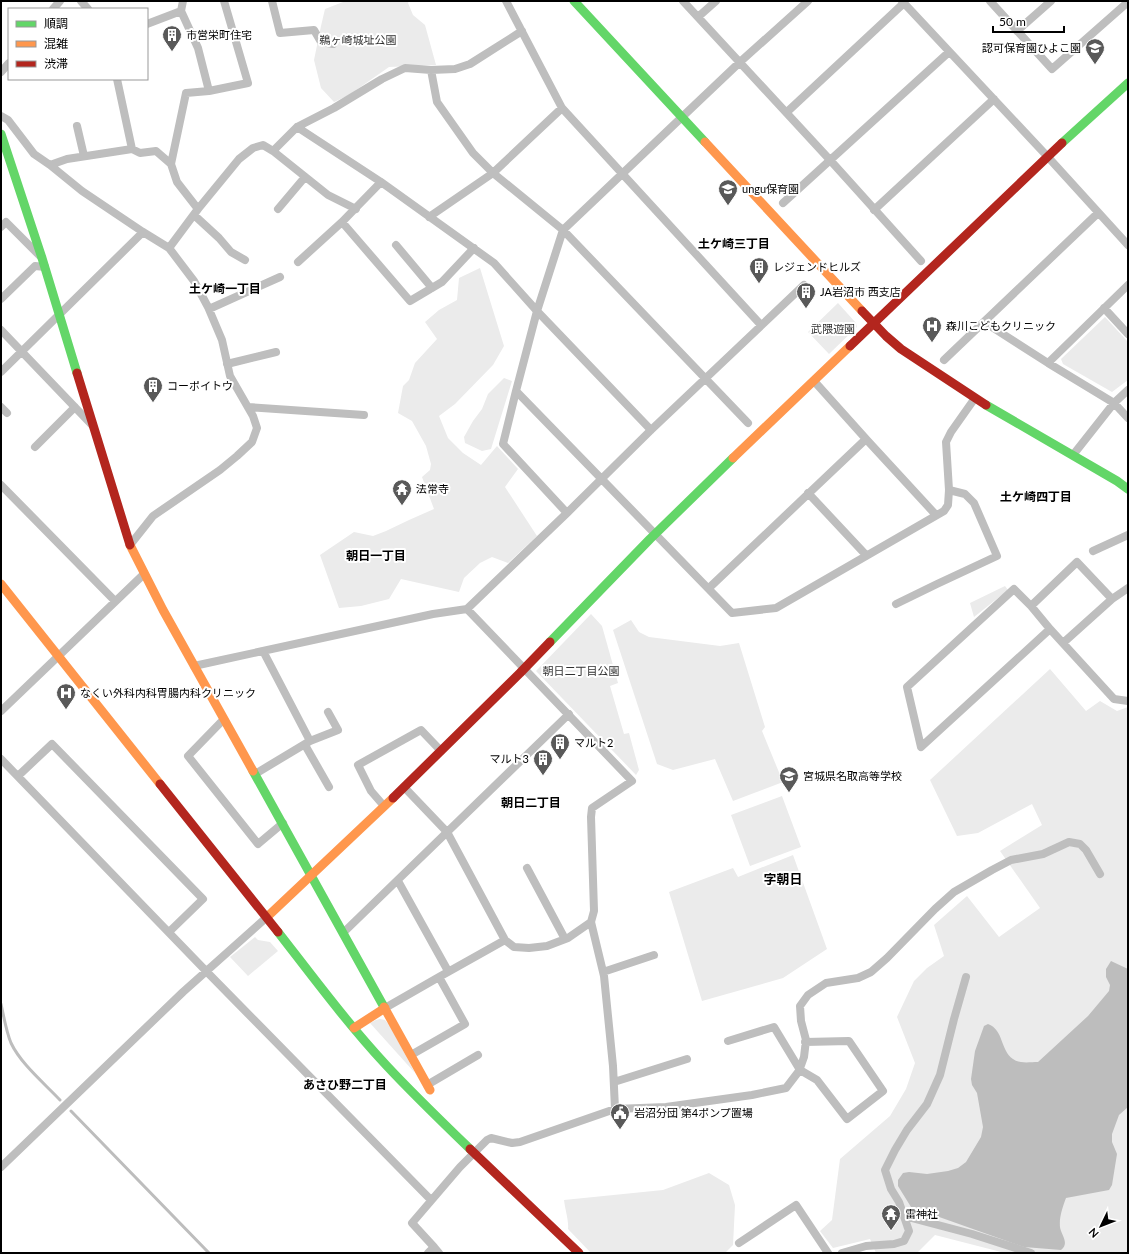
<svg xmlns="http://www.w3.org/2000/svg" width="1129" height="1254" viewBox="0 0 1129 1254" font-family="Lato,'Noto Sans JP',sans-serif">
	<rect width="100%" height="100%" fill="#fff"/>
	<path fill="#ebebeb" d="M343,1h66l-1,2 5,12 12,10 11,40 -47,2 -40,28 -15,7 -13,-14 -7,-28 7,-34 4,-17 18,-7z
		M480,268l24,78 -11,19 -38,39 -16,12 9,22 15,15 18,12 16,-19 21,23 -13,18 32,49 -29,27 -16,-6 -12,6 -16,15 -5,14 -58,-13 -12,20 -28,7 -22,2 -19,-53 34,-23 19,4 13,-5 23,-11 25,-11 -12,-32 8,-7 1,-6 -5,-18 -14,-25 -14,-8 5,-27 6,-6 6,-17 22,-24 -12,-17 14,-12 18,-10 2,-22z
		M838,303l18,20 1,4 -28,27 -21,-22z
		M1105,317l23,25v38l-16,12 -49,-28 -2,-5z
		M504,378l8,3 -21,68 -9,2 -17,-8 -1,-6 9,-16 9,-12 6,-15z
		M1005,586l3,4 -34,27 -4,-14z
		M591,614l11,12 16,57 -8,3 14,48 5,-1 10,37 -3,5 -100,-104z
		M631,620l8,12 10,5 71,9 19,-3 26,84 -3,4 21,51 -50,19 -18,-42 -42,11 -16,-6 -44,-134z
		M1050,669l36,42 14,-10 17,10 11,-4v546h-123l-70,-18 -18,18h-41l-6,-14 -37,9 -13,-17 12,-11 8,-61 50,-43 16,-27 9,-26 -18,-46 17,-36 13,-13 17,-12 -10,-31 33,-29 32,41 41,-29 -40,-57 42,-26 -10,-21 -54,29 -21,3 -27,-56z
		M782,796l19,51 -51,19 -19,-51z
		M793,855l34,94 -44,29 -81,23 -33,-109 64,-24 5,9z
		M255,937l3,3 12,2 8,9 -30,25 -18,-19z
		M380,1019l5,1 5,6 25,47 -45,-50 6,-3z
		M709,1173l20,12 6,20 -2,40 -8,8h-134l-23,-24c1,-8 -3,-20 -4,-29l99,-10z"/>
	<path fill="#bdbdbd" d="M1111,961l17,8v138l-9,8 -7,19v8l5,12 -5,31 -3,5 -43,8c-3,8 -7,19 -6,29 1,8 10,16 1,23l-37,-3 -113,-40 -13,-21v-6l5,-7 6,-1 18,2 21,-3 10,-3 8,-6 15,-25 2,-10 -6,-34 -5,-8 -1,-6 4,-28 9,-25 4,-2c16,6 12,26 25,35 6,5 17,3 25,3l50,-46 21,-25 1,-6 -4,-8v-8z"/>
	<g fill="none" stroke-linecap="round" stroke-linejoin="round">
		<path stroke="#bdbdbd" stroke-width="3" d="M1,1004c3,13 5,27 10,39 10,21 33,40 49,57
			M71,1111l138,142"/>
		<path stroke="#bebebe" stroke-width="8" d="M81,1l7,8
			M272,1l8,32 34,-3 7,12 12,2
			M506,1l56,107 199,217
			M683,1l147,159 91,101
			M808,1l-68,61 -177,168 -26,81 -21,80 216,222 44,-5 168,-97 4,-6 1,-15 -3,-48 5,-10 24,-34
			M902,1l145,155 81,89
			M990,1l62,68 76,-67
			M53,9l7,-8
			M181,11l17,37 11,43 39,-8 -24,-82
			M698,17l18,-16
			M147,24l34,-13 2,-10
			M1017,31l34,-30
			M431,70l6,32 36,51 20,20 70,57 185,193
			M1,72l8,-9
			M787,112l117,-109
			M1,116l7,4 26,34 16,11 32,26 61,41 26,16 25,33 14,26 14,33 8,36 23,40 4,12 -5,14 -15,14 -17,14 -67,46 -23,29
			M77,126l7,30
			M297,127l84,55 113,81 43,48 114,119
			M132,149l8,4 16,-2 15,13
			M273,151l55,44 28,14
			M50,165l17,-6 65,-10 -15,-70
			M381,182l-39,40 68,79 32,-19 32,-34
			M783,203l166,-151
			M198,209l-21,-27 -6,-18 15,-71 23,-2
			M278,209l27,-32
			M874,210l120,-111
			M194,215l25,23 12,14 14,8
			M429,217l64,-44 69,-65
			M1,227l5,-5 34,34
			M396,245l36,43
			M169,248l29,-39 41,-50 14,-11 10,-3 10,6 24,-24 37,-19 48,-29 23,-11 26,2 24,-1 15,-5 52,-33
			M298,262l44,-40
			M1,299l34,-33 10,1
			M1104,308l24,26
			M209,309l71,-32
			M984,322l64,41 66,40 14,15
			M1,330l91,95
			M944,360l154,-147
			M1048,363l80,-78
			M227,364l49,-12
			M1,372l142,-140
			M814,381l52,58
			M516,391l-13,53 64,69
			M1,407l6,6
			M248,407l116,8
			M35,447l40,-40
			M1073,455l41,-52 14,-13
			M1,485l114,116
			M808,493l58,62
			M1093,551l35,-16
			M709,588l157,-149 70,76
			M896,604l41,-20 60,-28 -23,-53 -9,-9 -16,-4
			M1031,606l46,-44 35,37
			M467,609l165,172 -40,27 -1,9 3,94 -3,11 13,54 9,90 2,43
			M1050,629l-129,118 -14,-60 107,-98 17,17 19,23 64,70 14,2
			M1063,643l49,-44 16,-11
			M194,666l239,-52 34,-5 100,-96 84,-83 153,-145
			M1,711l143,-137
			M224,719l-36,37 70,88 25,-21
			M310,741l28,-11 -10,-18
			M305,745l24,42
			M1,759l206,213 224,228
			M255,774l55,-33 -47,-90
			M18,776l34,-32 151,155 -34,33
			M404,787l43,45 58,108 9,7 15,1 18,-2 21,-8 23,-16
			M384,806l-13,-15 -13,-26 63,-35 20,21
			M527,868l38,71
			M398,881l50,90
			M344,932l225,-218
			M603,972l51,-17
			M385,1008l54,-31 66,-37
			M728,1041l46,-14 26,43 17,10 30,39 36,-28 -34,-50 -44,1
			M411,1055l54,-31 -26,-47
			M614,1082l73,-23
			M427,1085l51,-30
			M1,1167l182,-175 84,-75
			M904,1216l68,18 59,19
			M739,1243l57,-38 32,48
			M434,1247l5,6
			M428,1253l6,-6 -22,-24 48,-56 27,-27 4,-2 21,5 8,-1 95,-33 51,-2 86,-12 34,-7 13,-17 5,-14 2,-17 -5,-19 -1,-15 8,-11 18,-12 32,-5 13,-6 16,-14 48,-49 19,-17 38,-22 19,-10 32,-6 26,-12 11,2 6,6 14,24
			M842,1253l24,-7 28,-2 10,-3 5,-10 -10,-29 -8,-13 -6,-19 10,-20 12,-20 20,-26 13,-29 14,-56 12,-42"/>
		<path stroke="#63d668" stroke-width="9" d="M574,1l131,141
			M1,134l41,124 35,115
			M1062,143l66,-60
			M986,405l131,76 11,8
			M550,642l100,-103 83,-81
			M253,771l131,236
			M278,932c35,45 69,91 108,133 27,29 55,56 84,84"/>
		<path stroke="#ff974d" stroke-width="9" d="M705,142l157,169
			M733,458l117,-112
			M130,545l33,65 90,161
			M1,584l159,200
			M267,917l126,-119
			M384,1007l46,83
			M354,1028l31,-20"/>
		<path stroke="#b3261e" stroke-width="9" d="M862,311l24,25 15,13 85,56
			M850,346l212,-203
			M77,373l53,172
			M160,784l118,148
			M393,798l127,-125 30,-31
			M470,1149l109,104"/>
	</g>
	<defs>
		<symbol id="building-pin" viewBox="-11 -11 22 30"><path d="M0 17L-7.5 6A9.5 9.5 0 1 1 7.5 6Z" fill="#595959" stroke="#fff"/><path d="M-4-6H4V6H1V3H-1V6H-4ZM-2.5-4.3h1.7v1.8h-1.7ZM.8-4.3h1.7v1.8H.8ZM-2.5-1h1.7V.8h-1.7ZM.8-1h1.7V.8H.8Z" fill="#fff"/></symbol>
		<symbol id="school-pin" viewBox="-11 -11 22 30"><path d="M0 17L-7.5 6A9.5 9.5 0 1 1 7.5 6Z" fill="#595959" stroke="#fff"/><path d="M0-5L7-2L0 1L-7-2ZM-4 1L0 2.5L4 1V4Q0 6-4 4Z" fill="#fff"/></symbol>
		<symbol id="hospital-pin" viewBox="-11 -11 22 30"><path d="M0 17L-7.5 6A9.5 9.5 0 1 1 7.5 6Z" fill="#595959" stroke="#fff"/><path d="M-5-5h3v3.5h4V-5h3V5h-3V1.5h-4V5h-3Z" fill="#fff"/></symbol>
		<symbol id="temple-pin" viewBox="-11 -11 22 30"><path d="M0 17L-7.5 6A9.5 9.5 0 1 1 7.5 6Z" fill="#595959" stroke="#fff"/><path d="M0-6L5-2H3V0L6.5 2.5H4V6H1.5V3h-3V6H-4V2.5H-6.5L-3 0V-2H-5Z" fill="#fff"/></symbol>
		<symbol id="civic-pin" viewBox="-11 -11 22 30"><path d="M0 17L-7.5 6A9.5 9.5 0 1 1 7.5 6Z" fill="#595959" stroke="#fff"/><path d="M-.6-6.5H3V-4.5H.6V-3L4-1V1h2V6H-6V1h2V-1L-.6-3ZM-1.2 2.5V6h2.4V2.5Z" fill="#fff"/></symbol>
	</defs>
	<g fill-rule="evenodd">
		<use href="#building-pin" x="161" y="24" width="22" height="30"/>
		<use href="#school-pin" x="1084" y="37" width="22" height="30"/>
		<use href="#school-pin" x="717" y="178" width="22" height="30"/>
		<use href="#building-pin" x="748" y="256" width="22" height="30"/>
		<use href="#building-pin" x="795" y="281" width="22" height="30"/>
		<use href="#hospital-pin" x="921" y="315" width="22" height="30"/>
		<use href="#building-pin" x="142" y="375" width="22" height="30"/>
		<use href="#temple-pin" x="391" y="478" width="22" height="30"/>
		<use href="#hospital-pin" x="55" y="682" width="22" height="30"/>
		<use href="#building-pin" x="549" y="732" width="22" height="30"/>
		<use href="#building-pin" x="532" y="748" width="22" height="30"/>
		<use href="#school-pin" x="778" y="765" width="22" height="30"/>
		<use href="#civic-pin" x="609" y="1102" width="22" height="30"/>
		<use href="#temple-pin" x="880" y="1203" width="22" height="30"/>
	</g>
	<g text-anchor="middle" stroke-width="4" stroke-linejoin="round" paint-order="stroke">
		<g font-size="11" fill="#000" stroke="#fff" text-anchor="start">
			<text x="186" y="39">市営栄町住宅</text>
			<text x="1081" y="52" text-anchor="end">認可保育園ひよこ園</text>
			<text x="742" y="193">ungu保育園</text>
			<text x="773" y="271">レジェンドヒルズ</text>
			<text x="820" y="296">JA岩沼市 西支店</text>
			<text x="946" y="330">森川こどもクリニック</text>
			<text x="167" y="390">コーポイトウ</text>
			<text x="416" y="493">法常寺</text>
			<text x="80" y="697">なくい外科内科胃腸内科クリニック</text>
			<text x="574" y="747">マルト2</text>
			<text x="529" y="763" text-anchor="end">マルト3</text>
			<text x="803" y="780">宮城県名取高等学校</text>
			<text x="634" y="1117">岩沼分団 第4ポンプ置場</text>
			<text x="905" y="1218">雷神社</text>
		</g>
		<g font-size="11" fill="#313131" stroke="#fff">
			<text x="358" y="44">鵜ヶ崎城址公園</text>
			<text x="833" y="333">武隈遊園</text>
			<text x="581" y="675">朝日二丁目公園</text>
		</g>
		<g font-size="12" font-weight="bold" fill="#000" stroke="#fff">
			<text x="734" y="248">土ケ崎三丁目</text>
			<text x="225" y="293">土ケ崎一丁目</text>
			<text x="1036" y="501">土ケ崎四丁目</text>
			<text x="376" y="560">朝日一丁目</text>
			<text x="531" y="807">朝日二丁目</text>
			<text x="345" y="1089">あさひ野二丁目</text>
		</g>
		<g font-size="13" font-weight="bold" fill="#000" stroke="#fff">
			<text x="783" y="884">字朝日</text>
		</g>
	</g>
	<rect width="1129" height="1254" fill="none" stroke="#000000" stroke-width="4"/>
	<rect x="8" y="8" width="140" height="72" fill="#ffffff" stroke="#999999"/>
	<rect x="16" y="21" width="20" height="6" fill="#63d668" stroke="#999999"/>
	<text x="44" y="28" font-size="12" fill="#000000">順調</text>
	<rect x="16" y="41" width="20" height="6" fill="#ff974d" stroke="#999999"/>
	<text x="44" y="48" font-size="12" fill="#000000">混雑</text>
	<rect x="16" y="61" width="20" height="6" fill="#b3261e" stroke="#999999"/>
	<text x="44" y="68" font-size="12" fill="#000000">渋滞</text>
	<g transform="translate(1101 1226) rotate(227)" stroke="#ffffff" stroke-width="3" paint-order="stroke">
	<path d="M0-3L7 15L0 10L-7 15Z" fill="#000000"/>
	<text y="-6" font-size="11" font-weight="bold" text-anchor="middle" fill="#000000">N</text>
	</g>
	<path d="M993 26v6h71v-6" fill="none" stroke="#000000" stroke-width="2"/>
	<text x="999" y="26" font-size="12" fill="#000000" stroke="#ffffff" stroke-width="3" paint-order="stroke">50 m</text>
</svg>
